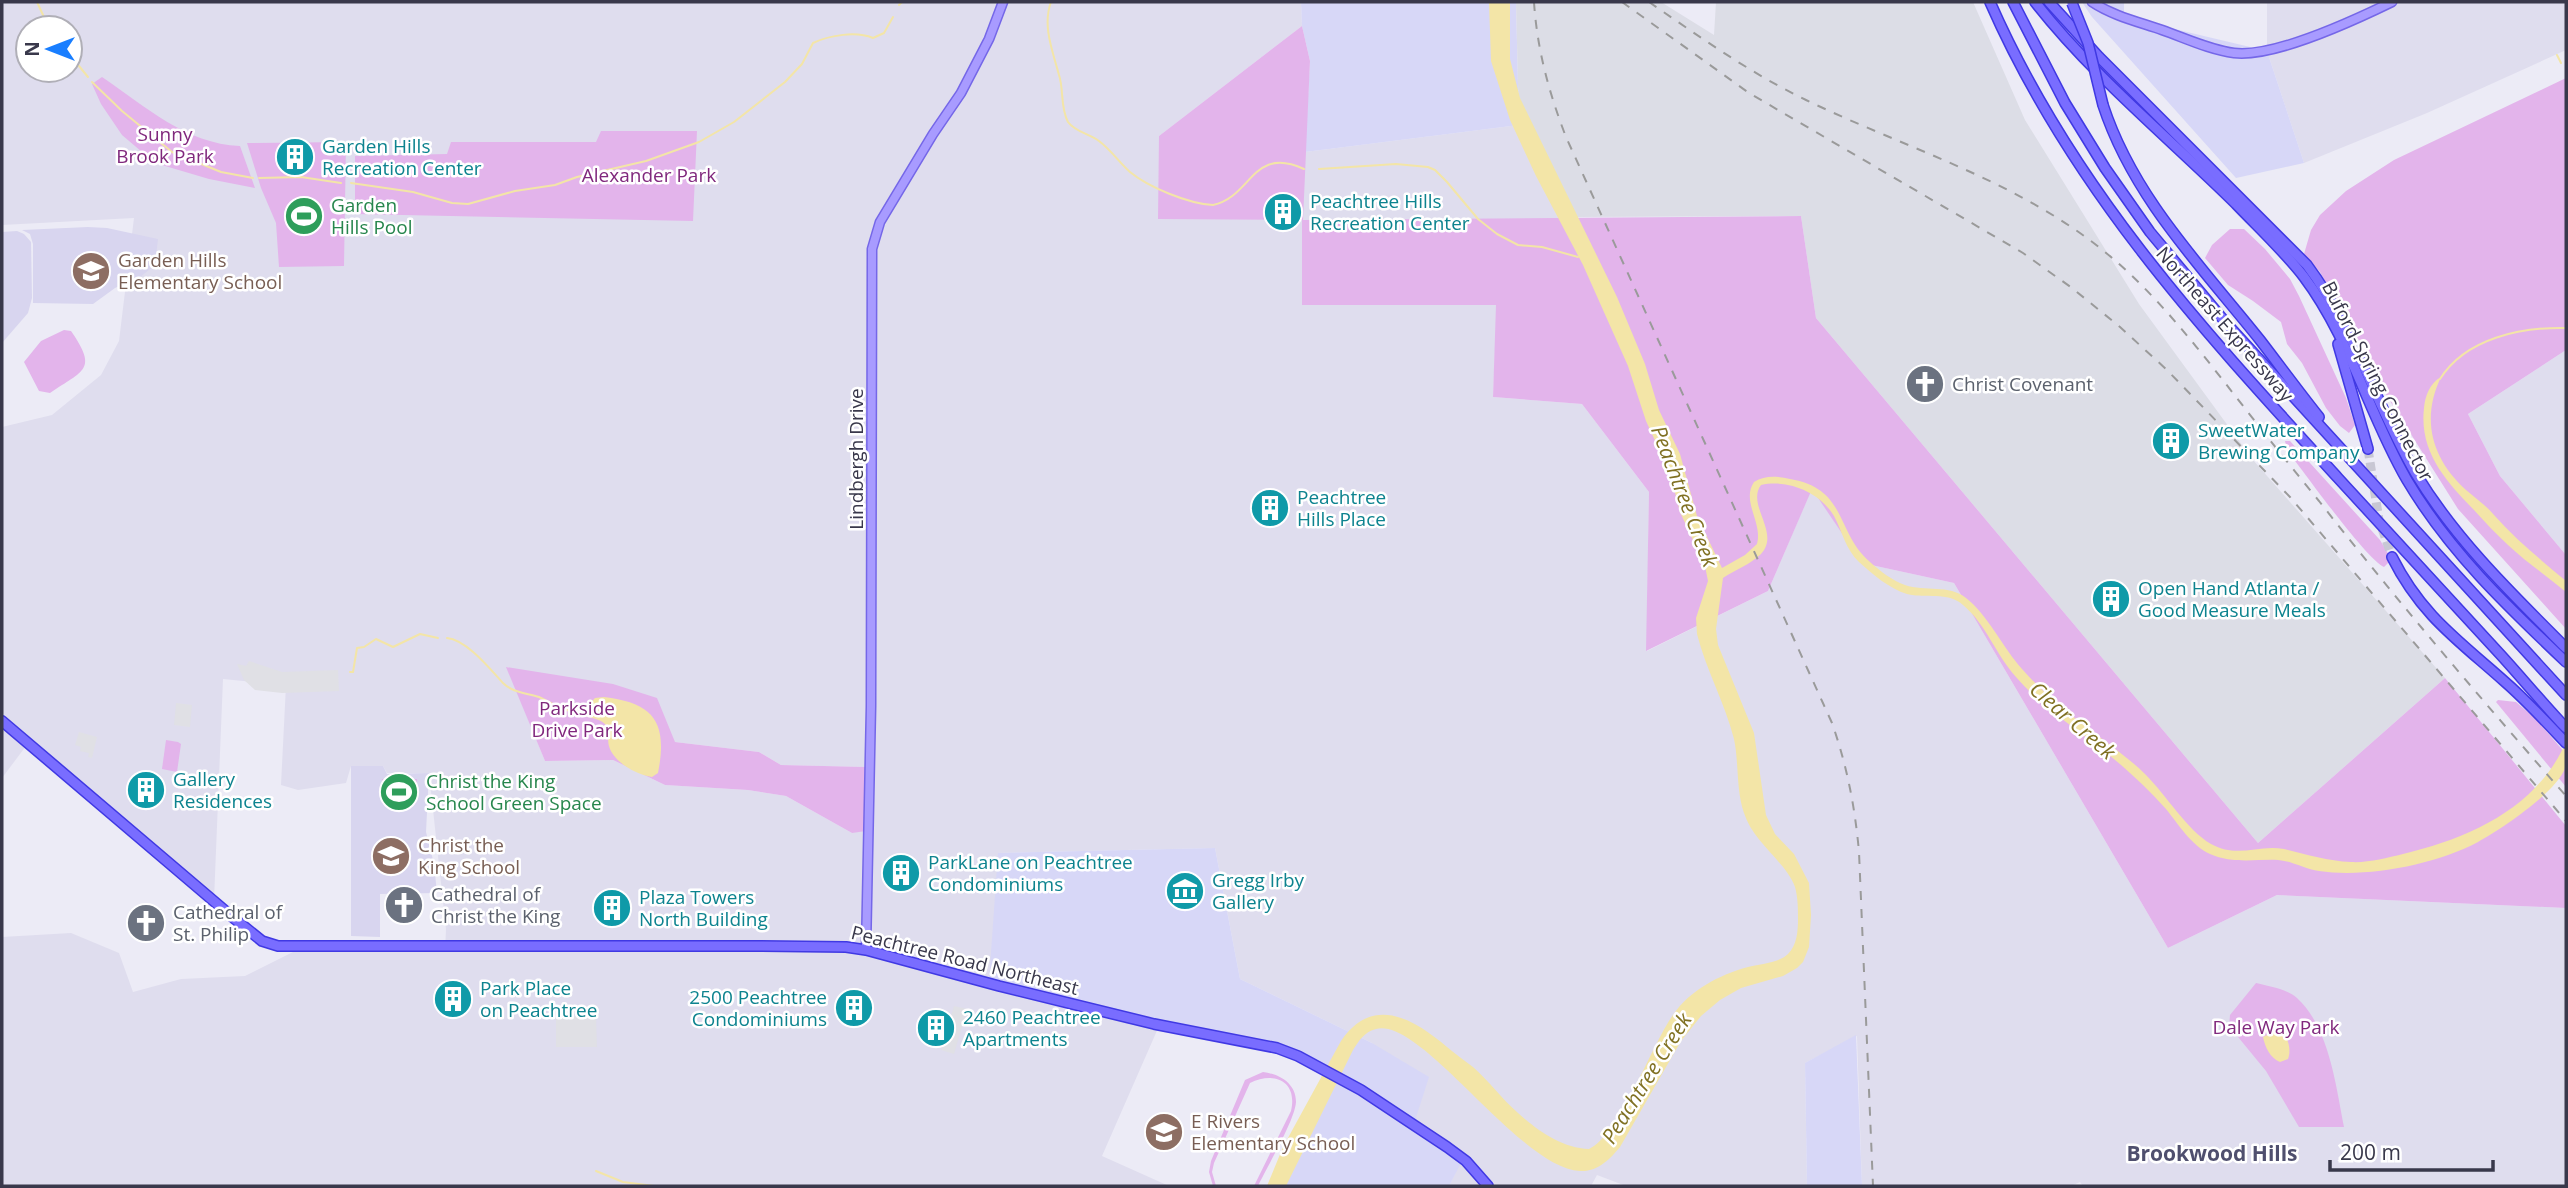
<svg xmlns="http://www.w3.org/2000/svg" width="2568" height="1188" font-family="'Open Sans',sans-serif">
  <style>
    .residential { fill: #dfddee; fill-rule: evenodd }
    .commercial { fill: #d7d7f7 }
    .industrial { fill: #dcdde6 }
    .education { fill: #d8d5ef }
    .green { fill: #e3b4eb }
    .parking { fill: #e0e0e5 }
    .water { fill: #f3e5a7 }
    .lines { fill: none; stroke-linecap: round; stroke-linejoin: round }
    .stream { stroke: #f3e5a7; stroke-width: 2 }
    .highway-tunnel { stroke: #c8c7d4; stroke-width: 9; stroke-dasharray: 9 4.5; stroke-linecap: butt }
    .major-casing { stroke: #7567e8; stroke-width: 11 }
    .highway-casing { stroke: #4039e3; stroke-width: 12 }
    .major { stroke: #a89bff; stroke-width: 8 }
    .highway { stroke: #796dff; stroke-width: 9 }
    .rail { stroke: #9a9a9a; stroke-width: 2; stroke-dasharray: 9 9; stroke-linecap: butt }
    .highway-bridge-casing { stroke: #4039e3; stroke-width: 12; stroke-linecap: butt }
    .highway-bridge { stroke: #796dff; stroke-width: 9 }
    .labels { text-anchor: middle; dominant-baseline: central; stroke-width: 5; stroke-linejoin: round; paint-order: stroke }
    .park-label { font-size: 19px; fill: #80287d; stroke: #fff }
    .culture-label { font-size: 19px; fill: #0d838f; stroke: #fff; text-anchor: start }
    .leisure-label { font-size: 19px; fill: #27864d; stroke: #fff; text-anchor: start }
    .education-label { font-size: 19px; fill: #785e54; stroke: #fff; text-anchor: start }
    .street-label { font-size: 19px; fill: #39384b; stroke: #fff }
    .worship-label { font-size: 19px; fill: #5b616d; stroke: #fff; text-anchor: start }
    .water-label { font-size: 21px; font-style: italic; fill: #807123; stroke: #fff }
    .neighbourhood-label { font-size: 21px; font-weight: bold; fill: #4f4f6e; stroke: #fff }
  </style>
  <rect width="100%" height="100%" fill="#ecebf6"/>
  <g class="residential">
    <path d="M2 2H1301L1302 26 1159 136 1302 220 1305 152 1519 125 1573 217 1302 305H1497L1493 397 1582 404 1649 492 1647 651 1768 591 1812 488 1862 563 1954 583 2168 948 2277 895 2566 908V1186H2083L2080 1182 2071 1186H1862L1857 1036 1805 1063 1807 1186H1626L1597 1175 1591 1186H1449L1460 1163 1413 1127 1372 1043 1240 979 1215 848 998 853 1159 1026 1102 1156 1169 1186H2V937L71 933 119 953 133 992 181 979 245 976 299 949 445 951 446 929 429 773H387L383 766H351L346 783 298 790 281 785 286 685 223 679 214 900 26 746 2 778V427L52 415 101 375 119 341 134 218 2 225ZM28 28H70V70H28ZM507 667 675 742 759 752 781 765 865 767 852 833 786 796 748 790 665 785 613 760 545 761Z"/>
    <path d="M2267 2H2566V50L2427 113 2304 163 2267 51Z"/>
    <path d="M2566 350V555L2500 476 2468 414Z"/>
  </g>
  <g class="commercial">
    <path d="M1301 2H1516L1519 125 1305 152 1310 61 1302 26Z"/>
    <path d="M2082 2H2124V17L2267 51 2304 163 2236 178 2092 17Z"/>
    <path d="M1215 848 1240 979 1372 1043 1429 1077 1413 1127 1461 1163 1449 1186H1283L1336 1079 1312 1064 1241 1043 989 981 998 853Z"/>
    <path d="M1856 1035 1862 1186H1807L1805 1063Z"/>
  </g>
  <path class="industrial" d="M1516 2H1661L1714 35 1716 2H1973L2025 120 2139 304 2253 460 2445 678 2258 843 1816 318 1801 216 1573 217 1519 125Z"/>
  <g class="education">
    <path d="M88 227 107 228 158 239 155 265 140 277 115 288 93 304 33 303V244L30 234 22 230Z"/>
    <path d="M17 231 24 234 31 242 32 298 28 313 2 343V232Z"/>
    <path d="M351 766H383L387 774 429 773 426 832 434 864 437 893 380 894V937L351 936Z"/>
  </g>
  <g class="green">
    <path d="M1302 26 1310 61 1303 220 1801 216 1816 318 2258 843 2445 678 2566 826V908L2277 895 2168 948 1954 583 1862 563 1812 489 1768 591 1646 651 1649 492 1582 404 1493 397 1496 305H1302V220L1158 219 1159 136Z"/>
    <path d="M102 77C145 106 186 144 240 146L255 188 209 179 155 163 122 135 101 104 92 84Z"/>
    <path d="M2566 78V350L2468 414 2500 476 2566 555V629L2458 509 2380 385 2320 272 2304 254 2311 230 2320 215 2346 191 2394 160Z"/>
    <path d="M601 131H697L693 221 355 214V156L447 154 451 142H596Z"/>
    <path d="M346 142 344 266 279 267 276 223 261 188 247 143Z"/>
    <path d="M2230 229H2244L2265 249 2290 279 2299 296 2346 398 2355 425 2349 433 2340 426 2326 408 2302 363 2287 344 2281 322 2253 301 2228 285 2205 258 2212 245Z"/>
    <path d="M64 330 71 331C98 370 84 370 50 393L39 391 24 362 41 341Z"/>
    <path d="M2285 441H2290L2380 540 2389 555V562L2384 567C2367 560 2303 471 2287 450Z"/>
    <path d="M506 667 613 684 657 698 675 742 759 752 781 765 866 767V831L852 833 786 796 748 790 665 785 613 760 545 761Z"/>
    <path d="M2498 700 2516 702 2536 719 2566 754V787L2496 702Z"/>
    <path d="M166 740 178 742 181 744 177 772 162 769Z"/>
    <path d="M382 779H417L416 804H382Z"/>
    <path d="M2256 983C2268 986 2287 989 2297 998 2329 1027 2336 1086 2344 1127H2299L2266 1071 2229 1026 2230 1015Z"/>
    <path d="M1263 1072C1279 1074 1296 1083 1296 1102 1295 1120 1267 1167 1258 1186H1254L1291 1111C1298 1081 1274 1071 1250 1083L1214 1163 1212 1172 1216 1186H1213L1209 1172 1211 1161 1245 1080Z"/>
  </g>
  <g class="parking">
    <path d="M249 661 282 672 338 670 339 691 282 693 255 690 244 680 237 664 246 666Z"/>
    <path d="M176 703 192 705 190 727 174 725Z"/>
    <path d="M79 732 97 737 92 758 88 757 89 753 80 751 81 747 75 745Z"/>
    <path d="M954 1006 967 1009 954 1054 941 1050Z"/>
    <path d="M596 1016 597 1047H556V1017Z"/>
  </g>
  <g class="water">
    <path d="M1489 2H1510V59L1520 98 1617 297 1645 364 1659 410 1680 454 1697 516 1722 568 1745 555 1757 544C1763 523 1741 501 1754 482 1765 475 1777 476 1790 479 1848 489 1835 532 1870 562 1880 571 1893 581 1905 585 1925 592 1949 584 1966 598 1987 614 2004 649 2022 669 2038 687 2056 704 2076 719 2099 738 2125 754 2146 775 2166 795 2187 830 2211 844 2238 859 2258 844 2284 849 2306 854 2327 861 2351 862 2368 863 2386 858 2403 854 2470 838 2537 808 2566 742 2566 750 2568 761 2565 768 2557 792 2500 830 2478 842 2435 865 2366 878 2319 871 2305 869 2292 861 2278 860 2256 859 2232 864 2210 854 2191 845 2179 825 2166 809 2149 790 2129 771 2109 755 2078 730 2042 707 2016 677 1996 655 1986 624 1963 605 1948 591 1925 599 1907 594 1890 589 1872 574 1859 562 1846 550 1842 531 1834 516 1820 492 1788 479 1761 485 1746 505 1781 533 1761 554 1751 564 1735 570 1723 578L1716 629 1718 645 1754 733 1766 815 1775 834 1794 854 1809 883 1811 915 1809 947 1803 962 1797 968 1783 976 1741 988 1720 1000 1701 1016 1681 1041 1620 1147C1610 1159 1598 1172 1580 1171 1519 1168 1422 1017 1376 1029 1365 1031 1358 1042 1353 1050L1286 1186H1267L1283 1147 1341 1041C1373 994 1414 1019 1447 1047 1455 1054 1464 1060 1473 1067 1489 1081 1502 1099 1518 1113 1538 1131 1562 1148 1589 1149 1619 1136 1652 1044 1673 1015 1690 990 1719 975 1748 967 1759 964 1779 963 1788 954 1797 945 1798 931 1798 919 1798 909 1798 898 1795 887 1786 862 1753 842 1744 813 1736 790 1739 763 1734 739 1725 703 1706 670 1697 634L1696 618 1708 581 1705 566 1680 512 1670 473 1646 421 1628 366 1583 265 1536 176 1510 120 1491 61Z"/>
    <path d="M317 209V229H306L305 222H291V210Z"/>
    <path d="M2441 377C2421 419 2431 458 2466 490 2475 498 2486 505 2494 515 2516 540 2541 560 2566 581V592C2547 576 2526 562 2508 545 2496 534 2485 522 2474 510 2446 481 2419 452 2424 408 2425 396 2430 383 2441 377Z"/>
    <path d="M604 697C654 703 668 722 658 773L652 777C637 775 613 762 609 746 607 740 610 730 606 725 599 716 574 716 565 710L566 706 585 709 595 698Z"/>
    <path d="M2281 1028C2287 1037 2292 1048 2288 1059L2280 1062C2270 1058 2265 1047 2263 1037Z"/>
  </g>
  <g class="lines">
    <g class="stream">
      <path d="M37 2 49 28"/>
      <path d="M1051 2C1042 26 1053 52 1059 75 1064 90 1060 107 1068 122 1075 132 1090 134 1099 141 1111 150 1119 162 1130 172 1148 187 1189 204 1213 205 1252 197 1252 145 1304 169"/>
      <path d="M899 5 902 2"/>
      <path d="M70 55 88 77"/>
      <path d="M2557 55 2561 63"/>
      <path d="M92 82 122 111 172 152 221 172 253 178"/>
      <path d="M1319 169 1396 164 1428 167 1435 170 1447 182 1478 219 1497 234 1518 245 1542 247 1578 257"/>
      <path d="M259 178 301 177 341 183"/>
      <path d="M351 183 413 192 452 203 468 204 515 191 555 185 577 177 646 161 699 142 734 122 785 82 802 64 813 43C830 35 856 31 873 38L884 33 893 17"/>
      <path d="M2440 379C2466 338 2521 327 2566 328"/>
      <path d="M447 638C467 640 490 669 503 683 513 693 527 693 539 697 548 701 555 707 565 708"/>
      <path d="M350 672H353L357 648 364 647 376 639 393 647 420 634 438 638"/>
      <path d="M596 1171 623 1182 654 1186"/>
    </g>
    <path class="highway-tunnel" d="M2368 449 2379 520 2392 557"/>
    <g class="major-casing">
      <g id="major">
        <path d="M2092 2C2113 16 2139 22 2162 30 2185 38 2210 50 2234 53 2274 58 2355 20 2392 2"/>
        <path d="M866 950 871 706 872 249 880 222 933 134 961 93 989 39 1003 2"/>
      </g>
    </g>
    <g class="highway-casing">
      <g id="highway">
        <path d="M1990 2C2072 189 2203 330 2338 478 2392 537 2446 595 2499 653 2522 678 2543 704 2566 728"/>
        <path d="M2013 2 2065 103 2105 168 2150 232 2227 324 2566 695"/>
        <path d="M2035 2C2094 77 2168 137 2236 204 2259 228 2284 251 2304 277 2350 338 2369 415 2407 480 2449 551 2507 606 2566 662"/>
        <path d="M2049 2 2099 57 2307 265C2355 329 2376 406 2416 474 2456 540 2512 594 2566 648"/>
        <path d="M2103 105C2133 197 2201 266 2260 340 2280 366 2299 392 2319 417"/>
        <path d="M2338 344 2368 449"/>
        <path d="M2392 557C2421 615 2458 640 2504 681 2526 700 2546 722 2566 743"/>
        <path d="M2 721 236 920 262 941 278 946H756L846 947 866 950 999 986 1154 1024 1277 1048 1298 1056 1361 1090 1447 1147 1466 1161 1488 1186"/>
      </g>
    </g>
    <use href="#major" class="major"/>
    <use href="#highway" class="highway"/>
    <g class="rail">
      <path d="M1534 2C1537 49 1549 93 1566 137L1832 723C1847 766 1855 807 1859 852L1873 1186"/>
      <path d="M1622 2 1749 93 2023 253 2072 288 2120 327 2166 369 2290 497 2566 821"/>
      <path d="M1649 2C1700 37 1750 73 1806 100 1905 148 2013 179 2100 248 2147 285 2185 332 2222 379 2254 420 2286 461 2319 501 2398 602 2482 700 2566 796"/>
    </g>
    <g class="highway-bridge-casing">
      <path id="highway-bridge" d="M2072 3 2088 43 2103 105"/>
    </g>
    <use href="#highway-bridge" class="highway-bridge"/>
  </g>
  <defs>
    <g id="building-disc" transform="scale(2.0125)"><circle r="9.5" fill="#0f9aa8" stroke="#fff"/><path d="M-4-6H4V6H1V3H-1V6H-4ZM-2.5-4.3h1.7v1.8h-1.7ZM.8-4.3h1.7v1.8H.8ZM-2.5-1h1.7V.8h-1.7ZM.8-1h1.7V.8H.8Z" fill="#fff"/></g>
    <g id="stadium-disc" transform="scale(2.0125)"><circle r="9.5" fill="#2e9e5b" stroke="#fff"/><path d="M0-5a6.5 5 0 1 0 0 10a6.5 5 0 1 0 0-10ZM-3.5-1.8h7v3.6h-7Z" fill="#fff"/></g>
    <g id="school-disc" transform="scale(2.0125)"><circle r="9.5" fill="#8d6e63" stroke="#fff"/><path d="M0-5L7-2L0 1L-7-2ZM-4 1L0 2.5L4 1V4Q0 6-4 4Z" fill="#fff"/></g>
    <g id="church-disc" transform="scale(2.0125)"><circle r="9.5" fill="#6b7280" stroke="#fff"/><path d="M-1.2-6h2.4v3.5h3.3v2.4h-3.3V6h-2.4V-.1h-3.3v-2.4h3.3Z" fill="#fff"/></g>
    <g id="museum-disc" transform="scale(2.0125)"><circle r="9.5" fill="#0f9aa8" stroke="#fff"/><path d="M0-6L6-3V-2H-6V-3ZM-5-1h2V3h-2ZM-1-1h2V3h-2ZM3-1h2V3H3ZM-6 4H6V6H-6Z" fill="#fff"/></g>
  </defs>
  <g fill-rule="evenodd">
    <use href="#building-disc" x="295" y="157"/>
    <use href="#building-disc" x="1283" y="212"/>
    <use href="#stadium-disc" x="304" y="216"/>
    <use href="#school-disc" x="91" y="271"/>
    <use href="#church-disc" x="1925" y="384"/>
    <use href="#building-disc" x="2171" y="441"/>
    <use href="#building-disc" x="1270" y="508"/>
    <use href="#building-disc" x="2111" y="599"/>
    <use href="#building-disc" x="146" y="790"/>
    <use href="#stadium-disc" x="399" y="792"/>
    <use href="#school-disc" x="391" y="856"/>
    <use href="#building-disc" x="901" y="873"/>
    <use href="#museum-disc" x="1185" y="891"/>
    <use href="#church-disc" x="404" y="905"/>
    <use href="#building-disc" x="612" y="908"/>
    <use href="#church-disc" x="146" y="923"/>
    <use href="#building-disc" x="453" y="999"/>
    <use href="#building-disc" x="854" y="1008"/>
    <use href="#building-disc" x="936" y="1028"/>
    <use href="#school-disc" x="1164" y="1132"/>
  </g>
  <g class="labels">
    <g class="park-label">
      <text x="165" y="134">Sunny<tspan x="165" dy="22">Brook Park</tspan></text>
      <text x="649" y="175">Alexander Park</text>
      <text x="577" y="708">Parkside<tspan x="577" dy="22">Drive Park</tspan></text>
      <text x="2276" y="1027">Dale Way Park</text>
    </g>
    <g class="culture-label">
      <text x="322" y="146">Garden Hills<tspan x="322" dy="22">Recreation Center</tspan></text>
      <text x="1310" y="201">Peachtree Hills<tspan x="1310" dy="22">Recreation Center</tspan></text>
      <text x="2198" y="430">SweetWater<tspan x="2198" dy="22">Brewing Company</tspan></text>
      <text x="1297" y="497">Peachtree<tspan x="1297" dy="22">Hills Place</tspan></text>
      <text x="2138" y="588">Open Hand Atlanta /<tspan x="2138" dy="22">Good Measure Meals</tspan></text>
      <text x="173" y="779">Gallery<tspan x="173" dy="22">Residences</tspan></text>
      <text x="928" y="862">ParkLane on Peachtree<tspan x="928" dy="22">Condominiums</tspan></text>
      <text x="1212" y="880">Gregg Irby<tspan x="1212" dy="22">Gallery</tspan></text>
      <text x="639" y="897">Plaza Towers<tspan x="639" dy="22">North Building</tspan></text>
      <text x="480" y="988">Park Place<tspan x="480" dy="22">on Peachtree</tspan></text>
      <text x="827" y="997" text-anchor="end">2500 Peachtree<tspan x="827" dy="22">Condominiums</tspan></text>
      <text x="963" y="1017">2460 Peachtree<tspan x="963" dy="22">Apartments</tspan></text>
    </g>
    <g class="leisure-label">
      <text x="331" y="205">Garden<tspan x="331" dy="22">Hills Pool</tspan></text>
      <text x="426" y="781">Christ the King<tspan x="426" dy="22">School Green Space</tspan></text>
    </g>
    <g class="education-label">
      <text x="118" y="260">Garden Hills<tspan x="118" dy="22">Elementary School</tspan></text>
      <text x="418" y="845">Christ the<tspan x="418" dy="22">King School</tspan></text>
      <text x="1191" y="1121">E Rivers<tspan x="1191" dy="22">Elementary School</tspan></text>
    </g>
    <g class="street-label">
      <text transform="translate(2225 324) rotate(49)">Northeast Expressway</text>
      <text transform="translate(2378 381) rotate(63)">Buford-Spring Connector</text>
      <text transform="translate(856 459) rotate(-90)">Lindbergh Drive</text>
      <text transform="translate(965 960) rotate(14)">Peachtree Road Northeast</text>
    </g>
    <g class="worship-label">
      <text x="1952" y="384">Christ Covenant</text>
      <text x="431" y="894">Cathedral of<tspan x="431" dy="22">Christ the King</tspan></text>
      <text x="173" y="912">Cathedral of<tspan x="173" dy="22">St. Philip</tspan></text>
    </g>
    <g class="water-label">
      <text transform="translate(1685 496) rotate(69)">Peachtree Creek</text>
      <text transform="translate(2073 720) rotate(41)">Clear Creek</text>
      <text transform="translate(1646 1078) rotate(-58)">Peachtree Creek</text>
    </g>
    <g class="neighbourhood-label">
      <text x="2212" y="1153">Brookwood Hills</text>
    </g>
  </g>
  <rect width="2568" height="1188" fill="none" stroke="#39384b" stroke-width="7"/>
  <g transform="translate(49 49) rotate(270)"><circle r="33" fill="#ffffff" stroke="#b0afb7" stroke-width="2"/>
  <path d="M0-5L12 26L0 18L-12 26Z" fill="#197eff"/>
  <text y="-10" font-size="19" font-weight="bold" text-anchor="middle" fill="#39384b">N</text>
  </g>
  <path d="M2330 1160v10h163v-10" fill="none" stroke="#39384b" stroke-width="3.5"/>
  <text x="2340" y="1160" font-size="21" fill="#39384b" stroke="#ffffff" stroke-width="5" paint-order="stroke">200 m</text>
</svg>
